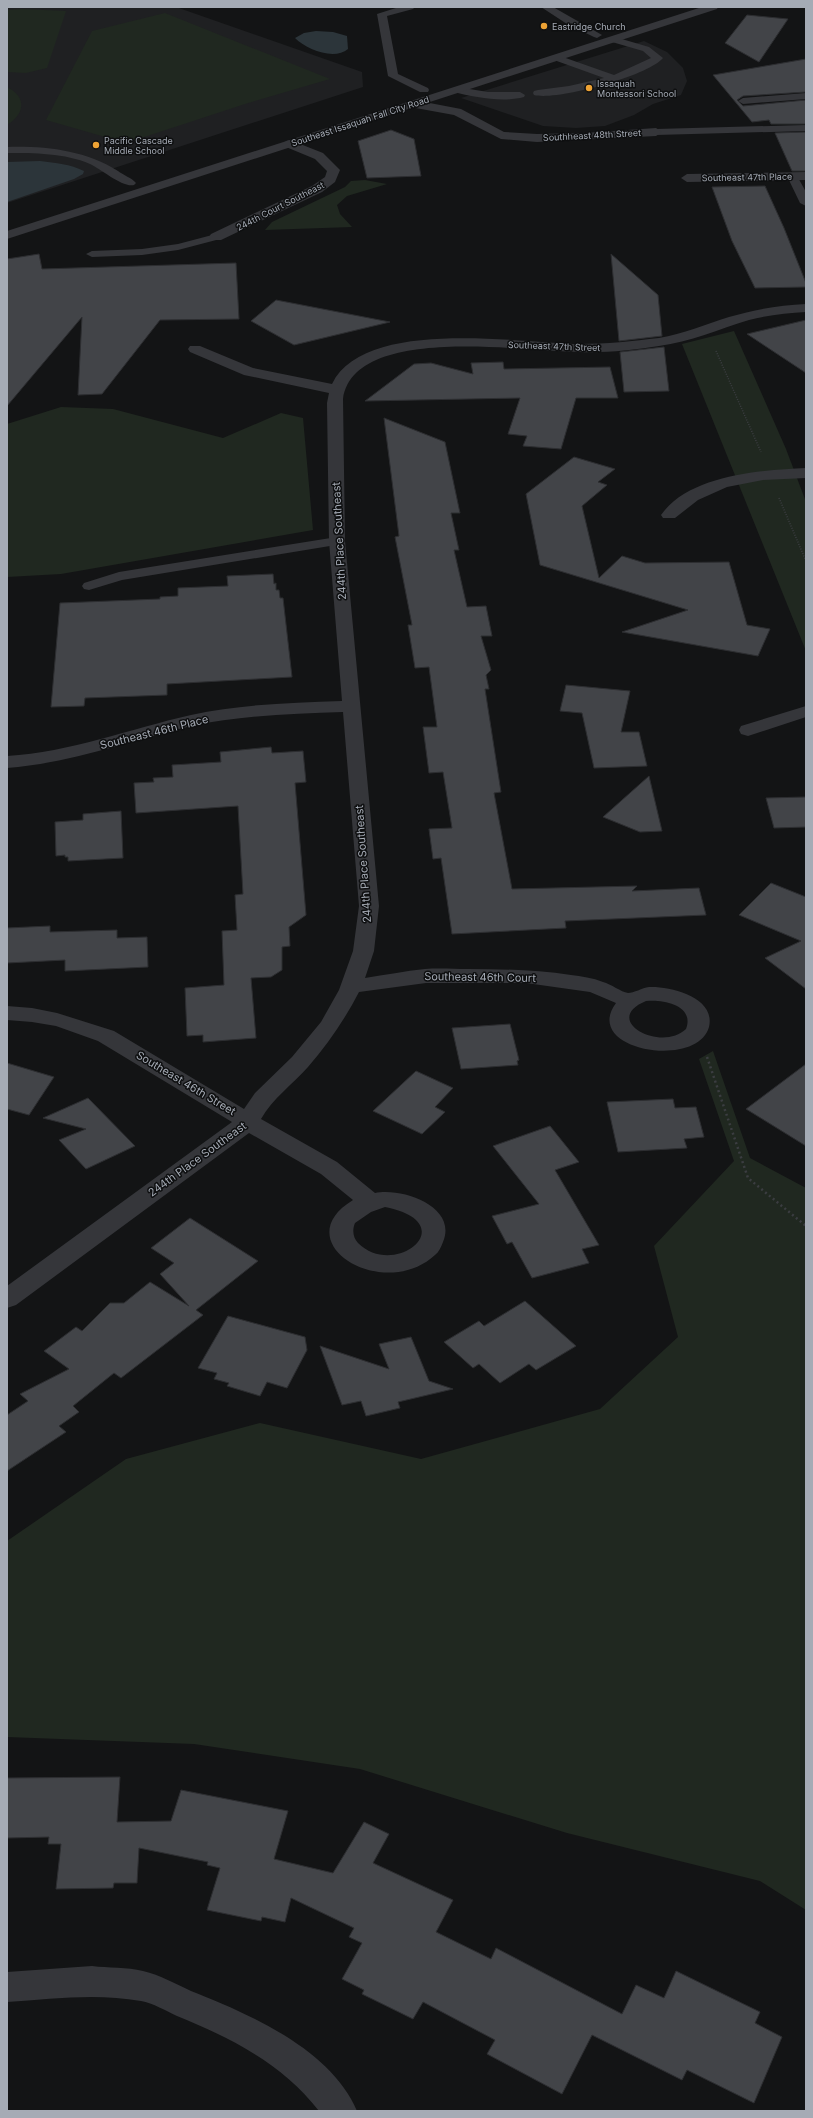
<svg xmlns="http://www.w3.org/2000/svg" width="813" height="2118" font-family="Inter,sans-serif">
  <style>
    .built { fill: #1f2022 }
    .green { fill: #202820 }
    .water { fill: #2c353a }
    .building { fill: #424448; stroke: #2d2e31 }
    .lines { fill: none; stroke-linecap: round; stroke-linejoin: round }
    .path-far1 { stroke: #3b3d41; stroke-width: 1.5; stroke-dasharray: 1 1.5; stroke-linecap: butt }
    .path { stroke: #3b3d41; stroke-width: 2.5; stroke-dasharray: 2 3; stroke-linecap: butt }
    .service { fill: #35363a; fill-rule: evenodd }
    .minor { fill: #35363a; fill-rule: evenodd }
    .tertiary { fill: #35363a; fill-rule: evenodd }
    .poi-dot { fill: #eda234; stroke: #0e0f10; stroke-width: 1.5 }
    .labels { text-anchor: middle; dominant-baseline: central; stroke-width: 3; stroke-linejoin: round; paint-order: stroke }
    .far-poi-label { font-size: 9px; fill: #a5abb5; stroke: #0e0f10; text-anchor: start }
    .far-street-label { font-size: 9px; fill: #a5abb5; stroke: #0e0f10 }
    .street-label { font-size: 11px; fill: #a5abb5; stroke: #0e0f10 }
  </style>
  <rect width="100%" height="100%" fill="#131415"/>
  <g class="built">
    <path d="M7 7H176L362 72 363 87 7 203Z"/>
    <path d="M644 41 667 52 683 68 687 81 681 95 653 104 634 115 605 126 576 128 543 126 461 98Z"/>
  </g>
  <g class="green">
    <path d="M22 9 66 11 47 68 26 73 7 72V10Z"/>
    <path d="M165 13 330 79 245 104 126 143 46 120 92 31Z"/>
    <path d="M7 87C27 97 25 114 7 125Z"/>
    <path d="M365 180 387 184 347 196 337 205 340 214 352 227 265 230 272 222 345 187 351 181Z"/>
    <path d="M734 331 786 449 806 502V651L682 344Z"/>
    <path d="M61 407 113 409 223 438 281 413 303 418 313 530 61 574 7 577V424Z"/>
    <path d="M713 1051 750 1158 806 1188V1910L760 1881 567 1833 360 1769 194 1744 7 1737V1541L126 1459 260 1423 421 1459 600 1409 678 1337 654 1246 734 1161 699 1059Z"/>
  </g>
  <g class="water">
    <path d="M316 31 333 32 347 36 348 49C334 61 306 49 295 38L304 33Z"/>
    <path d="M40 161C56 163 70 164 84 171L83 174 74 179 7 202V162Z"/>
  </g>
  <g class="building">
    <path d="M747 15 788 19 759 62 725 43Z"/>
    <path d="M806 59V92L743 96 737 100 743 106 806 100V124H771L769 120 752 122 713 75Z"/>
    <path d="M391 130 414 139 421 176 367 178 358 141Z"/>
    <path d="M806 132V171H792L775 133Z"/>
    <path d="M765 186 784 228 806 283V287L755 288 732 241 712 187Z"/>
    <path d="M39 254 42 269 236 263 239 319 160 320 102 394 78 395 82 317 7 406V259Z"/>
    <path d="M611 254 658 295 662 336 619 341Z"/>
    <path d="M276 300 390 322 294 345 251 321Z"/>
    <path d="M806 320V373L747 334Z"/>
    <path d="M664 347 669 391 624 392 620 352Z"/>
    <path d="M503 362 504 369 610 367 618 398H576L561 449 523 446 527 436 508 434 520 398 365 401 414 364 431 363 473 374 471 363Z"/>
    <path d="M384 418 445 442 460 513H451L459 550H454L467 607 486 606 492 636H481L491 670 486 675 489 689H485L501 792 494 793 512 889 637 886 632 891 699 888 706 915 565 921 566 928 452 934 441 858 433 859 429 829 452 828 443 772 429 773 423 727H437L429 667 415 668 408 625H412L395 537 399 536Z"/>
    <path d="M574 457 615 469 598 482 607 485 582 506 599 578 622 556 645 563 729 562 747 625 770 629 758 656 622 632 688 610 540 565 526 494Z"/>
    <path d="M273 574 274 584 276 583V590H279L280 598H283L292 677 167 684V695L85 698 84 706 51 707 60 603 160 599V597L178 596V588L228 586 227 576Z"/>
    <path d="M566 685 630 691 621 732H639L647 766 594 768 582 713 560 711Z"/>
    <path d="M271 747 272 753 303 751 306 782 295 783 306 915 289 927 290 946 282 947V970L271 977 251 978 256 1038 203 1042V1035L187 1036 185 988 224 985 222 931 237 930 235 895 243 894 238 806 136 813 134 783 154 782 153 778 173 777 172 765 221 762 220 752Z"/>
    <path d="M649 776 662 831 640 832 603 817Z"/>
    <path d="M806 797V827L774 828 766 798Z"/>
    <path d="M121 811 123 858 68 861V857H65V855L56 856 55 822 83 820V814Z"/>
    <path d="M771 883 806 897V989L765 958 801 941 739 915Z"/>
    <path d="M50 926V932L117 930V938L147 937 148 967 65 971V960L7 963V928Z"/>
    <path d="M510 1024 519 1060 517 1061 518 1065 461 1069 452 1028Z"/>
    <path d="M7 1063 54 1077 29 1115 7 1109Z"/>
    <path d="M806 1064V1146L746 1109Z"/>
    <path d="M416 1071 453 1088 435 1107 445 1112 422 1134 373 1111Z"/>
    <path d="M88 1098 135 1146 86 1169 59 1140 86 1129 43 1118Z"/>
    <path d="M673 1099 675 1108 696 1107 704 1137 684 1139 687 1148 618 1152 607 1102Z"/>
    <path d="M550 1126 579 1162 555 1170 599 1245 582 1249 589 1263 532 1278 512 1242 507 1244 492 1216 539 1204 493 1146Z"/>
    <path d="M190 1218 258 1261 196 1310 203 1315 121 1378 114 1373 73 1406 79 1412 59 1426 66 1432 7 1471V1415L28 1401 20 1394 69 1369 44 1351 76 1327 82 1331 110 1303H124L150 1282 189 1306 160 1274 174 1263 151 1248Z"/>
    <path d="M525 1301 576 1346 536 1370 529 1364 500 1383 479 1364 473 1368 444 1342 479 1321 484 1326Z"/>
    <path d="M228 1316 305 1337 307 1350 287 1388 267 1382 260 1396 227 1386 229 1383 214 1379 217 1373 198 1368Z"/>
    <path d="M411 1337 429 1381 453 1389 398 1402 400 1408 366 1416 361 1401 342 1405 320 1346 389 1369 379 1344Z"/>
    <path d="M120 1777 117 1822 171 1821 181 1790 288 1811 274 1859 333 1873 364 1822 389 1834 373 1863 453 1900 436 1932 491 1959 496 1948 622 2014 636 1985 664 1998 676 1971 760 2012 755 2023 782 2037 754 2103 687 2070 682 2080 592 2035 562 2094 487 2054 495 2040 423 2002 413 2019 362 1994 364 1990 342 1979 362 1943 349 1937 354 1928 291 1898 285 1922 262 1917 261 1921 207 1910 220 1868 207 1865 208 1862 139 1848 137 1883H114L113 1888 56 1889 61 1844H48L49 1837 7 1838V1778Z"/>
  </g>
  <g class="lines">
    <g class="path-far1">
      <path d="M716 351 761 452"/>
      <path d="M779 498 806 561"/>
    </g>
    <path class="path" d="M707 1057 748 1178 806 1226"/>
    <g class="service">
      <path d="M399 7H415L413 9 387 16 398 74 428 88 429 90 428 92H420L388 76 377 14Z"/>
      <path d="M541 7H553L602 35 597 38 594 37 567 24Z"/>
      <path d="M615 37 649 47 663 58C648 76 557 101 534 95L533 93 534 91 538 90 569 86 604 78 554 60V56H560L614 75 651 58 643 51 612 42V38Z"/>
      <path d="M457 87 488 92H520L525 95 524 97C502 103 475 97 453 92L452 90Z"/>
      <path d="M806 93V99L743 104 738 101 743 98Z"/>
      <path d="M806 125V131L656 135 651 132 656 129Z"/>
      <path d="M7 147C46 146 84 150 118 171 123 175 132 178 136 183L134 185C123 188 101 169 90 164 65 153 34 153 7 153Z"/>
      <path d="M792 173 796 174 806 192V206L800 203 787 176Z"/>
      <path d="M216 234 222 237 220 239 178 250 142 255 92 257 86 254 92 251 142 249 178 244Z"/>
      <path d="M337 537 342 538 344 541 342 544 122 580 89 590 84 589 82 586 84 583 119 572Z"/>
    </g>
    <g class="minor">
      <path d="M414 100 461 109 504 132 537 134 585 133 656 128 662 132 656 136 537 142 501 139 454 115 410 107 408 104Z"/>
      <path d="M290 140 323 153 340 170 335 182 322 192 221 240H211L209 237 211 234 312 186 325 177 327 171 315 159 286 147 284 144 286 141Z"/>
      <path d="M806 172V180L687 182 681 178 687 174Z"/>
      <path d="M806 304V312C787 313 768 315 749 320 719 329 690 342 659 346 633 350 606 353 580 352 527 352 354 323 343 399L345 541 379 906 374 951 365 978C385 975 405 971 425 969 439 968 454 969 468 969 503 969 536 970 571 975 581 976 593 978 603 982 611 984 621 992 628 993 634 993 642 988 649 987 670 986 716 997 709 1027 697 1070 581 1050 616 1003L590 992 526 983H426L359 992C345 1019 328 1044 308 1067 292 1085 273 1098 261 1119L337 1162 375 1193C401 1187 458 1206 443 1242 441 1247 439 1252 435 1255 383 1303 284 1242 353 1200L321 1174 249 1133 16 1305 7 1308V1286L232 1122 98 1041 56 1026 32 1022 7 1020V1006L32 1008 57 1013 114 1031 244 1109 255 1093 292 1057 321 1022 339 990 353 951 359 906 343 712C292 714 241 715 191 726 129 741 71 763 7 768V756C71 752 129 729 191 715 240 704 291 703 342 701L329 541 327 403 329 393 244 375 190 352 188 349 190 346H200L253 368 332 384C364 317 520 343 580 344 606 344 633 341 659 338 683 334 706 324 729 317 754 310 779 305 806 304ZM646 1001C663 999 695 1005 686 1029 661 1053 600 1020 646 1001ZM385 1207C465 1223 395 1280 358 1243 353 1238 352 1230 355 1223L371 1212Z"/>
      <path d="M806 468V478L763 480 727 487 698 500 675 518H663L661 515C689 475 762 470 806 468Z"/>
      <path d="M806 706V717L748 736 741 734 739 730 741 726Z"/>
      <path d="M92 1966C108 1968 127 1967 143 1971 160 1975 176 1984 191 1991 249 2014 331 2049 357 2111H319C283 2064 231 2038 177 2016 166 2011 153 2003 141 2001 96 1993 52 1999 7 2002V1972Z"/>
    </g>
    <path class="tertiary" d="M702 7H718L717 9 7 239V231Z"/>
  </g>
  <g class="poi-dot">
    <circle cx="544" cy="26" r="4"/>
    <circle cx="589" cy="88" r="4"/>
    <circle cx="96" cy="145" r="4"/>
  </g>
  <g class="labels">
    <g class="far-poi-label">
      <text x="552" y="26">Eastridge Church</text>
      <text x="597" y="83">Issaquah<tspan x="597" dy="10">Montessori School</tspan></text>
      <text x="104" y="140">Pacific Cascade<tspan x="104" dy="10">Middle School</tspan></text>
    </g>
    <g class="far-street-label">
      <text transform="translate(360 121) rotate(-18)">Southeast Issaquah Fall City Road</text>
      <text transform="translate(592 135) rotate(-3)">Southheast 48th Street</text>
      <text transform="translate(747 177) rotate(-1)">Southeast 47th Place</text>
      <text transform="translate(280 206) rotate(-27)">244th Court Southeast</text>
      <text transform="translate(554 346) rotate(2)">Southeast 47th Street</text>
    </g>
    <g class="street-label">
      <text transform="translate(339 541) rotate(-93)">244th Place Southeast</text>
      <text transform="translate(154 732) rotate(-14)">Southeast 46th Place</text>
      <text transform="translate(363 864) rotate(-94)">244th Place Southeast</text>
      <text transform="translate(480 977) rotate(1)">Southeast 46th Court</text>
      <text transform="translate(186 1083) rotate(31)">Southeast 46th Street</text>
      <text transform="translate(197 1159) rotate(-36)">244th Place Southeast</text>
    </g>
  </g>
  <rect width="813" height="2118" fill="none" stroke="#a5abb5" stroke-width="16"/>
</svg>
